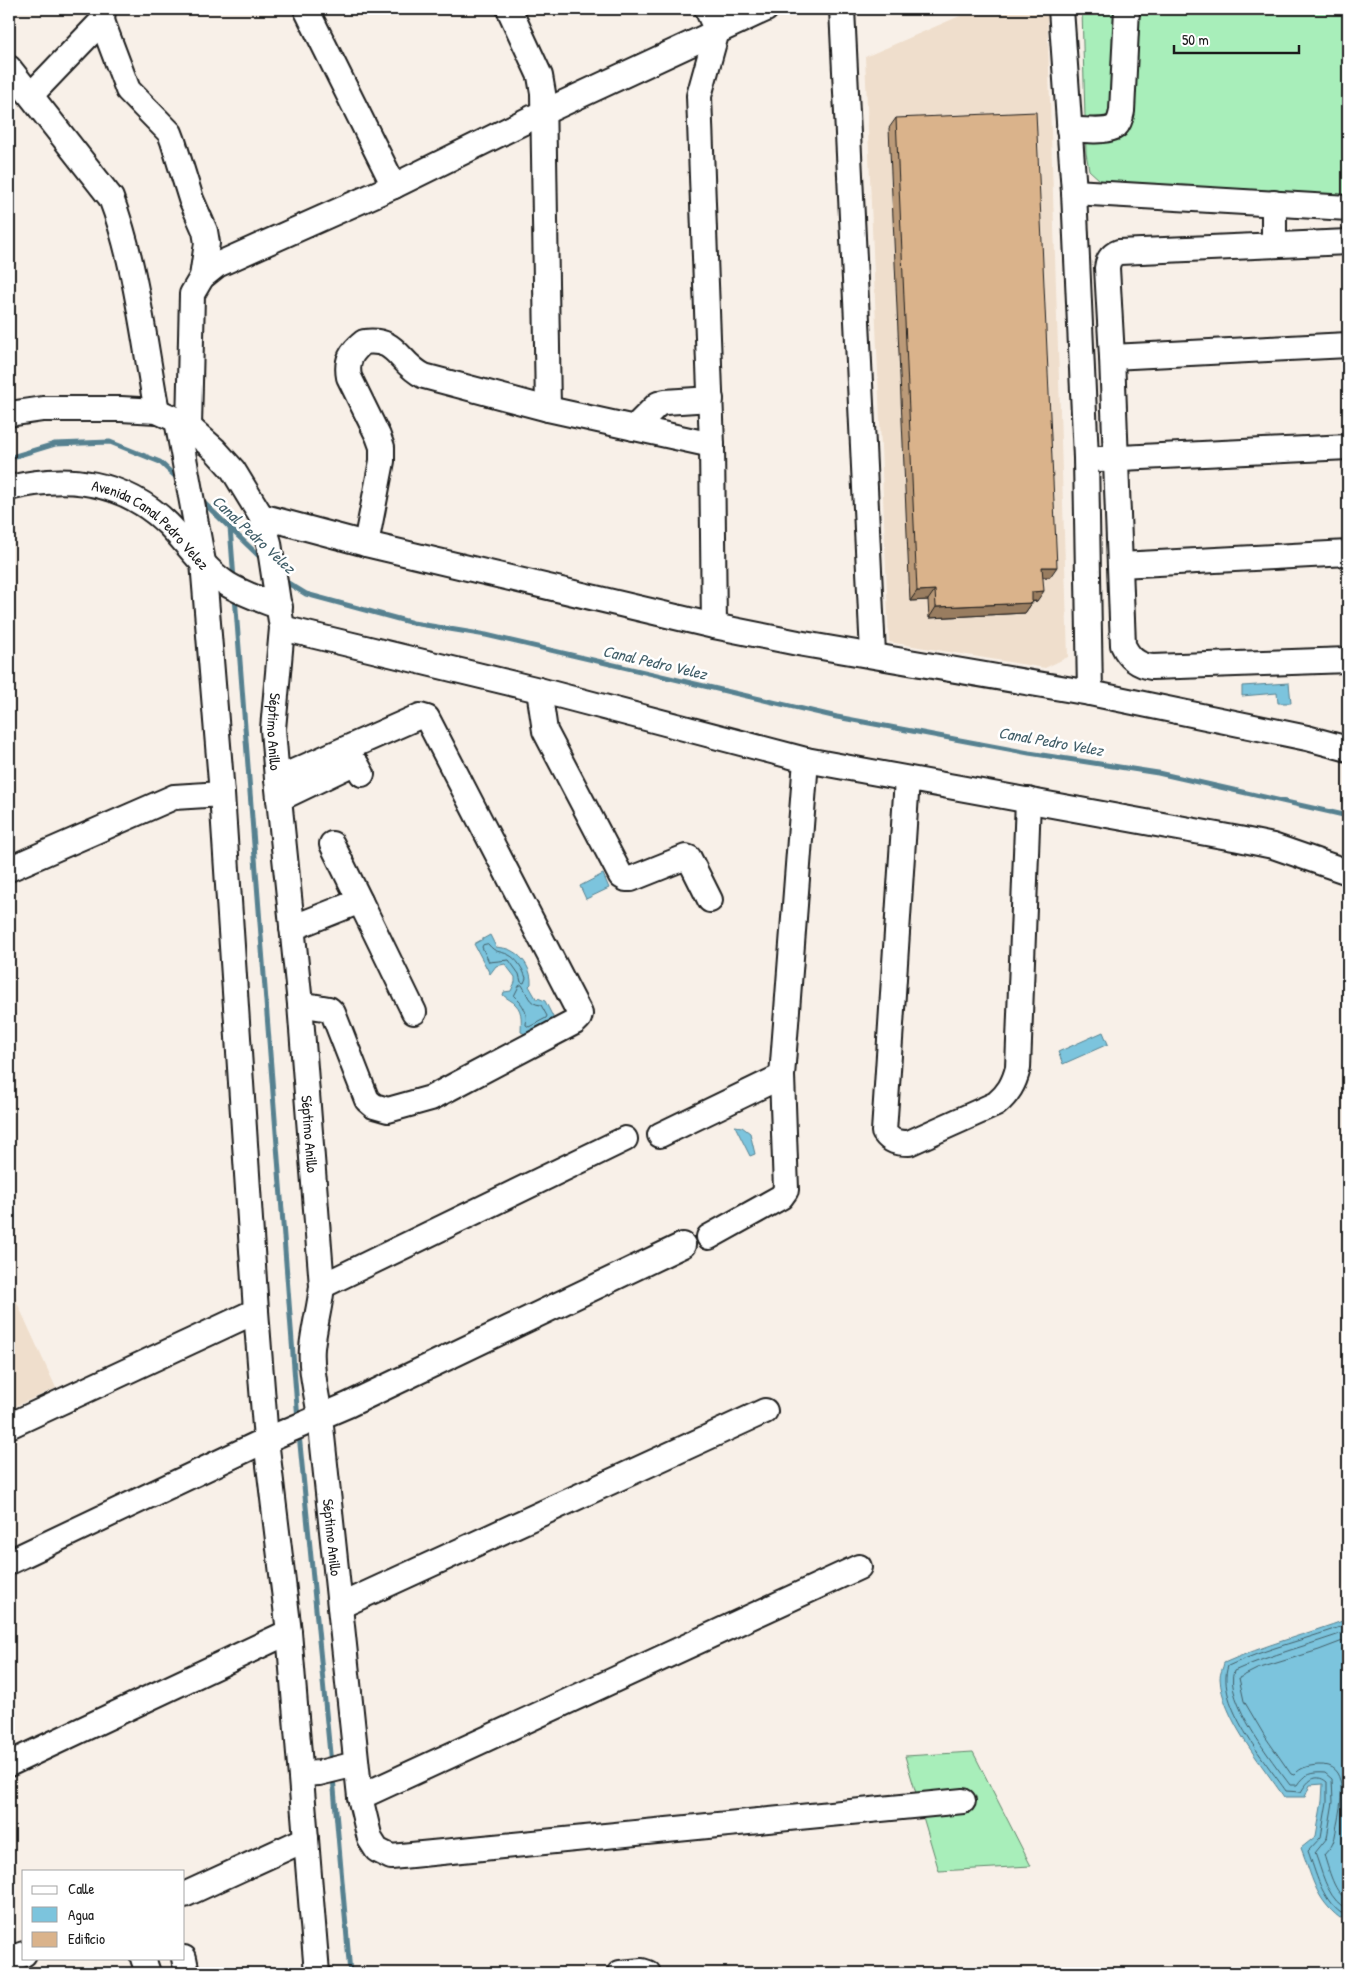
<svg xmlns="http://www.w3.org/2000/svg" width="1357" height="1982" font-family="'Patrick Hand',sans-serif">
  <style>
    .built { fill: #efdecc }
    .grass { fill: #a8eeba; stroke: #62856b }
    .water { fill: #7cc4dd; stroke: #568190 }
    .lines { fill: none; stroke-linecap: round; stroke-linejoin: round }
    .shore { stroke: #425f69; stroke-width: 1 }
    .stream { stroke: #568190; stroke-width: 5 }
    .minor-casing { stroke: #1c1c1c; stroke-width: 28 }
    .minor { stroke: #fff; stroke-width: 24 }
    .wall { fill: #bb9a78; stroke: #1c1c1c }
    .shaded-wall { fill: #997d61; stroke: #1c1c1c }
    .building { fill: #dab38b; stroke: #1c1c1c }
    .labels { text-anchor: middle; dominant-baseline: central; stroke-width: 5; stroke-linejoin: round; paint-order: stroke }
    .street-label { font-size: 15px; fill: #1c1c1c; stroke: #fff }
    .water-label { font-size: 16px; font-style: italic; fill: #425f69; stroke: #fff }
  </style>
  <rect width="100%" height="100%" fill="#f8f0e8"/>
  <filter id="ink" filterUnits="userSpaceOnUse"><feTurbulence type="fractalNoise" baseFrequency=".02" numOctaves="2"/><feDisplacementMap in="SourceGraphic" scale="10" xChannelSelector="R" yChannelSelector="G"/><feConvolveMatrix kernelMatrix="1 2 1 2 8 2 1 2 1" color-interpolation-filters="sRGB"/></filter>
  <g filter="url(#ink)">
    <g class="built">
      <path d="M976 9H1047L1068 657 1045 668 889 642 865 57Z"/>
      <path d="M9 1285 56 1388 9 1409Z"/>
    </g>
    <g class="grass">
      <path d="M1082 9H1348V195L1101 181 1089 170 1086 153Z"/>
      <path d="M973 1752 1031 1866 939 1871 905 1756Z"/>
    </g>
    <g class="water">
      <path d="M1289 683 1291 703H1278L1277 693 1242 696V686Z"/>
      <path d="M603 874 609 888 586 899 580 886Z"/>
      <path d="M490 935 496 947C501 948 508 948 512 951 524 957 532 971 531 984L529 986 537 1000 538 998 545 1001 553 1017V1021L525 1034 521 1032C521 1023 523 1012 516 1005 513 1001 507 999 503 995L504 992 511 991 515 982V977L505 964 496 966 490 974 474 944Z"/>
      <path d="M1103 1032 1108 1044 1063 1064 1058 1052Z"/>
      <path d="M735 1126 742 1127 750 1133 755 1154 750 1156Z"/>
      <path d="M1348 1619V1916L1340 1918C1315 1899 1312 1876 1301 1848L1316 1836 1322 1801 1323 1784 1310 1785 1305 1797H1284C1263 1766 1221 1716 1220 1678 1220 1673 1223 1668 1224 1663 1264 1645 1307 1634 1348 1619Z"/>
    </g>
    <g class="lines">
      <g class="shore">
        <path d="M488 944C496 954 499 950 509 955 517 959 523 969 526 978L524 983 521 982 519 974 509 960 489 962 482 947 483 945Z"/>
        <path d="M522 985C528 994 528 1004 541 1005L547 1016 546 1018 529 1027 526 1025C528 1012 523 1004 514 996L519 986Z"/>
        <path d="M1348 1624C1309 1639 1266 1648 1228 1666 1215 1703 1266 1762 1286 1791L1301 1792C1307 1782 1315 1772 1327 1782V1802L1321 1837 1308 1851C1316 1873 1321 1898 1341 1913L1348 1912"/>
        <path d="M1348 1631C1311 1645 1271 1654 1234 1671 1223 1699 1273 1762 1290 1785H1297C1304 1774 1311 1772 1325 1773L1332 1779 1333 1802 1327 1838 1315 1853C1322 1871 1326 1894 1342 1906H1348"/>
        <path d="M1348 1639 1319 1650 1257 1669 1239 1678 1244 1701 1264 1735 1291 1774 1294 1775C1301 1767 1308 1766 1318 1765 1349 1763 1341 1801 1338 1820 1336 1827 1336 1836 1333 1843 1331 1848 1327 1851 1324 1855 1328 1866 1335 1898 1348 1898"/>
      </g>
      <g class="stream">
        <path d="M9 458 55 444 110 442 160 462 180 481"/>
        <path d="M201 500 263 560"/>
        <path d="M230 527 234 580"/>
        <path d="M283 580 306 594 413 623 486 635 837 717 1029 753 1158 773 1348 816"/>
        <path d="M235 596 298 1420"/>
        <path d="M299 1434 331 1764"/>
        <path d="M333 1777 350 1973"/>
      </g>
      <g class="minor-casing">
        <g id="minor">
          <path d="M306 9 394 186"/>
          <path d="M509 9 540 76 543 93 548 409"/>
          <path d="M707 9 717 31 699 96 712 445 714 626"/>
          <path d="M842 9 873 654"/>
          <path d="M1061 9 1074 192 1086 458 1090 693"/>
          <path d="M102 21 128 90 170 133 173 141 191 199 205 231 207 243 202 277"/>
          <path d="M9 68 111 198C136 263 144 342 157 411"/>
          <path d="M31 95 102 21 103 9"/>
          <path d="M1069 129C1080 130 1108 133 1116 126 1120 122 1121 116 1122 111L1127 9"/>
          <path d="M1074 192 1348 208"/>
          <path d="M1348 242 1119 252C1111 255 1108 259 1107 268L1112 357 1123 645C1129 658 1137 665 1152 667L1348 660"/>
          <path d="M1274 245V203"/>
          <path d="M1112 357 1348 345"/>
          <path id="s1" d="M9 414 43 409H121L157 411 177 420 189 427 215 450 233 470 261 516 269 543 282 628 273 729 277 779 300 1004 322 1286C320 1307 314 1327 312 1348 310 1370 317 1394 320 1417L360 1797 370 1839 377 1850 391 1857 963 1801"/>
          <path d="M177 420 203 562 222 794 256 1311 266 1440 289 1632 317 1973"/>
          <path d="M189 427 192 294 202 277 217 265 394 186 542 113 766 9"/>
          <path d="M634 428 658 404 665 402 711 399"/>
          <path d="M1100 459 1348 447"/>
          <path id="s2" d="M9 488C67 474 124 481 168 524 187 543 205 570 227 584 243 594 262 600 280 607"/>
          <path d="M261 516 366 544 714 626 798 643 1090 693 1307 738 1348 749"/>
          <path d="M366 544 382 461V447L378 436 349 377C346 361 351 352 364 342 397 337 398 363 424 376L548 409 712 445"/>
          <path d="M1120 565 1348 553"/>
          <path d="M282 628 539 690 806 760 1239 839 1273 846 1348 872"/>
          <path d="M539 690 545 731 621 876 626 879H631L686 857 689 858 710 900"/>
          <path d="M277 779 420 716 427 718 580 1014 579 1018 575 1022 431 1098 388 1110 374 1106 367 1100 333 1013 329 1009 300 1004"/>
          <path d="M907 779 884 1132C891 1142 897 1143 909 1143L996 1104C1008 1094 1014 1084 1018 1068L1028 800"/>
          <path d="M279 799 352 764 357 765 362 774"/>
          <path d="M332 844 360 901"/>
          <path d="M9 869 174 797 222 794"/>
          <path d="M292 928 360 901 414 1012"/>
          <path d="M660 1135 782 1076"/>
          <path d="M709 1237 781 1197 786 1190 782 1076 806 760"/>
          <path d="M322 1286 625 1139"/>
          <path d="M9 1426 256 1311"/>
          <path d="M9 1562 266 1440 348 1405 683 1245"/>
          <path d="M340 1606 765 1411"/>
          <path d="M9 1764 289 1632"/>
          <path d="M301 1774 319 1773 356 1764"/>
          <path d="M360 1797 859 1567"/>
          <path d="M184 1895 306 1839"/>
          <path d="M143 1958 148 1973"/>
          <path d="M184 1958 187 1973"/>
          <path d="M9 1959 24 1954"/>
          <path d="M620 1973 642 1971 648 1973"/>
        </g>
      </g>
      <use href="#minor" class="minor"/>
    </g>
    <path class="wall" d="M896 118 1050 577H1043L1037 601 1032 602V603L1025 613 929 618 928 600 910 601 889 128Z"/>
    <g class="shaded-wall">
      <path d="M1042 567H1057L1050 577H1035Z"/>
      <path d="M935 590 928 600 910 601 917 591Z"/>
      <path d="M1044 591 1037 601 1024 602 1032 592Z"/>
      <path d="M1032 603 1025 613 929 618 936 607Z"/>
    </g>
    <path class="building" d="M1036 112 1057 567H1042L1044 591 1032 592V603L936 607 935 590 917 591 896 118Z"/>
  </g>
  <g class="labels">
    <g class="street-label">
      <text stroke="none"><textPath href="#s2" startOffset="156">Avenida Canal Pedro Velez</textPath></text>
      <text stroke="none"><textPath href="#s1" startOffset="518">Séptimo Anillo</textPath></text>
      <text stroke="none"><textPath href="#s1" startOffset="922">Séptimo Anillo</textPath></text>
      <text stroke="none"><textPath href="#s1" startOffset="1328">Séptimo Anillo</textPath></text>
    </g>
    <g class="water-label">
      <text transform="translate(254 534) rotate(43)">Canal Pedro Velez</text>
      <text transform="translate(655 662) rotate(13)">Canal Pedro Velez</text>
      <text transform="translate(1051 741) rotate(10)">Canal Pedro Velez</text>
    </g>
  </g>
  <rect width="1357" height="1982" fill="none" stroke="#fff" stroke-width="30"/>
  <rect x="15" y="15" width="1327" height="1952" fill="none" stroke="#1c1c1c" stroke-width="2" filter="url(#ink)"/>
  <rect x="22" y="1870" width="162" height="90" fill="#ffffff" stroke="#a4a4a4"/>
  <rect x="32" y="1886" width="25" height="8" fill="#ffffff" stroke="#a4a4a4"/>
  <text x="68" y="1894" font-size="15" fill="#1c1c1c">Calle</text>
  <rect x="32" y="1907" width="25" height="15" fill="#7cc4dd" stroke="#a4a4a4"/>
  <text x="68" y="1920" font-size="15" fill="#1c1c1c">Agua</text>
  <rect x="32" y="1932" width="25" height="15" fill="#dab38b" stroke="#a4a4a4"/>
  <text x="68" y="1944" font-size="15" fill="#1c1c1c">Edificio</text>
  <path d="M1174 45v8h125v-8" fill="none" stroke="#1c1c1c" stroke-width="2.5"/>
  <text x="1182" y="45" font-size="15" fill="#1c1c1c" stroke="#ffffff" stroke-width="4" paint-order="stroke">50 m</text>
</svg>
